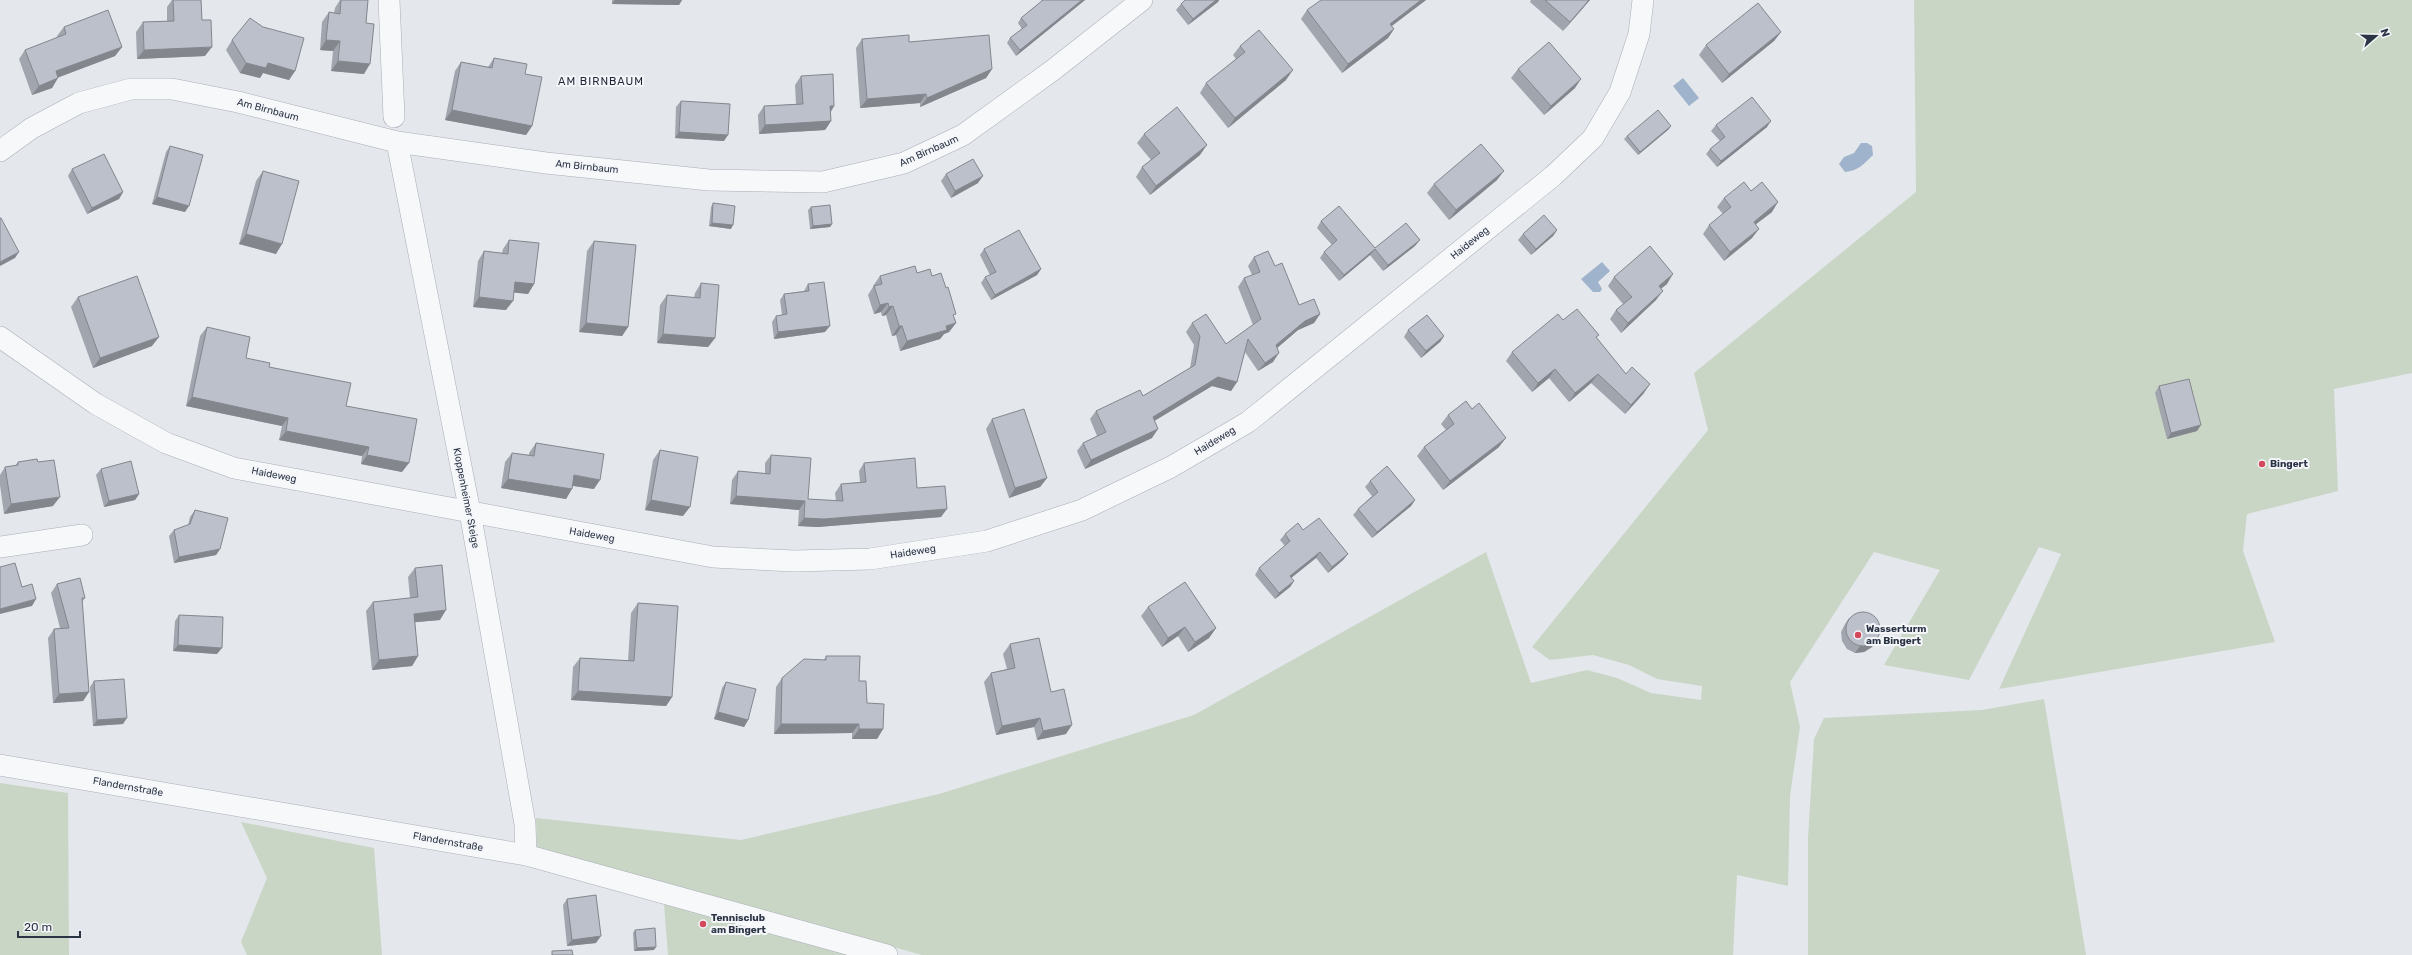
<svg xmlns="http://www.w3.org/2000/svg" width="2412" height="955" font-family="Rubik,sans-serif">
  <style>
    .green { fill: #c9d6c5 }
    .water { fill: #9fb4cc }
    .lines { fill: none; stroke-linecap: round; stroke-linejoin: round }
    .minor-casing { stroke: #a9aeb7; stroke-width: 22 }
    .minor { stroke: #f7f8fa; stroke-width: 21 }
    .wall { fill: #a1a5ae }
    .shaded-wall { fill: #83868d }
    .building { fill: #bbc0ca; stroke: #83868d }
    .poi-dot { fill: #d1495b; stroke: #f4f6f9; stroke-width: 1.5 }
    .labels { text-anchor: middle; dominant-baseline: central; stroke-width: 4; stroke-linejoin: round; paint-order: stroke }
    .street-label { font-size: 10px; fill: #2b3445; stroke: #f4f6f9 }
    .poi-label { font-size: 10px; font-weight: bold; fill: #2b3445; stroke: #f4f6f9; text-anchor: start }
    .neighbourhood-label { font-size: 11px; letter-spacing: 1px; fill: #1d2536; stroke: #f4f6f9 }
  </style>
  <rect width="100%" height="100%" fill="#e4e7ec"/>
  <g class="green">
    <path d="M1914 0H2412V373L2334 389 2338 491 2247 514 2243 551 2275 642 1999 689 2061 554 2039 547 1969 680 1884 665 1940 570 1874 552 1790 682 1800 727 1790 796 1788 886 1737 875 1733 955H922L537 848 536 818 741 840 939 794 1194 715 1486 552 1531 683 1587 670 1617 678 1651 693 1701 700 1702 686 1657 679 1629 665 1593 655 1550 660 1532 647 1708 430 1694 373 1916 192Z"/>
    <path d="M2044 699 2086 955H1808V838L1814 739 1824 718 1982 710Z"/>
    <path d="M0 783 68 793 69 955H0Z"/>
    <path d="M241 822 374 848 382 955H247L241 942 267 878Z"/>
    <path d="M664 904 848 955H668Z"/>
  </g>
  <g class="water">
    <path d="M1683 78 1699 98 1689 106 1673 86Z"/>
    <path d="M1861 143H1867L1872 146 1873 155C1864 164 1858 171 1845 172L1839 164 1844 157 1854 153Z"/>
    <path d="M1602 262 1610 271 1598 282 1602 289 1600 292H1593L1581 279Z"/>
  </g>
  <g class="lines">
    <g class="minor-casing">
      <g id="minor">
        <path d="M389 0 394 117"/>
        <path d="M397 142 470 512 525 824 526 855"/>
        <path d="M0 151 32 128 79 103 131 89H172L238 102 397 142 546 163 709 180 823 182 904 163 963 135 1053 70 1142 0"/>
        <path d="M0 337 96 404 166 443 234 468 713 557 794 561 870 559 987 541 1082 510 1171 467 1248 422 1553 176 1593 138 1620 92 1639 34 1643 0"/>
        <path d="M0 547 82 535"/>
        <path d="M0 765 526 855 887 955"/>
      </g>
    </g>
    <use href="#minor" class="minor"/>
  </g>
  <g class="wall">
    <path d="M172 0H201L202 20 205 56 137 59 136 32 143 22 167 21V7Z"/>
    <path d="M340 0H368L366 23 364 74 331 71 333 51 320 50 322 22 329 12 334 13 335 8Z"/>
    <path d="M612 0H682L679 5 612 4Z"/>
    <path d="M1041 0H1085L1016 56 1007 43 1010 38 1022 29 1018 23 1021 18 1042 1Z"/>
    <path d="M1185 0H1219L1218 2 1188 25 1176 10 1181 4Z"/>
    <path d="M1426 0 1391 26 1394 29 1388 38 1342 73 1301 19 1307 10Z"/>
    <path d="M1531 0H1590L1563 31 1530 2Z"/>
    <path d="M64 27 122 47 115 56 58 77 52 88 32 95 19 59 25 50 57 38V36Z"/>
    <path d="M1781 32 1774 41 1722 83 1699 55 1706 45Z"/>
    <path d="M862 39 909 42 992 69 986 78 920 107V103L860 108 856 48Z"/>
    <path d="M232 40 295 71 289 80 263 73 260 78 240 73 226 50Z"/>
    <path d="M1240 46 1286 80 1228 128 1200 93 1206 83 1236 59 1233 55Z"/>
    <path d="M494 58 525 74 532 126 526 135 445 120 455 71 461 62 488 67Z"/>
    <path d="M1518 69 1575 88 1544 115 1511 78Z"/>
    <path d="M801 76 834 106 831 112V121L825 130 759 134 758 115 764 106 796 104 795 85Z"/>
    <path d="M681 101 724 141 675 138 676 107Z"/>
    <path d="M1716 125 1767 127 1717 167 1706 154 1710 149 1720 141 1711 131Z"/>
    <path d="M1669 129 1638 155 1624 139 1627 136Z"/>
    <path d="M1144 134 1200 155 1150 195 1136 177 1142 167 1151 160 1137 143Z"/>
    <path d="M170 146 185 212 152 204 166 152Z"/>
    <path d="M72 169 123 192 119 199 87 214 68 176Z"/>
    <path d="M263 171 276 254 239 244 256 181Z"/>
    <path d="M946 174 978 183 951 198 941 181Z"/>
    <path d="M1497 180 1449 220 1427 193 1434 184Z"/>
    <path d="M1751 191 1772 212 1756 224 1752 238 1724 261 1703 234 1709 225 1723 214 1717 207 1724 198Z"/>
    <path d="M713 203 731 229 709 226 711 207Z"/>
    <path d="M811 207 832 224 830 227 810 229 808 210Z"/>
    <path d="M1321 221 1375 248 1415 246 1383 271 1370 255 1339 281 1320 258 1324 252 1332 245 1317 228Z"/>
    <path d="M1557 230 1553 236 1531 255 1518 240 1523 234Z"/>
    <path d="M509 240 534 284 528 294 514 292 506 310 473 307 478 261 484 251 502 253 503 249Z"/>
    <path d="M594 241 628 327 622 336 579 332 587 251Z"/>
    <path d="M984 249 1041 269 1037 275 991 300 981 283 985 277 990 275 980 255Z"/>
    <path d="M1254 257 1275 266 1299 305 1320 314 1314 323 1298 330 1277 348 1273 362 1258 371 1245 352 1237 382 1231 391 1212 386 1154 421 1152 438 1085 469 1077 451 1083 443 1097 436 1090 419 1096 411 1143 396 1190 368 1194 345 1186 332 1192 323 1226 344 1253 325 1238 287 1244 278 1252 275 1248 266Z"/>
    <path d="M917 273 932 276 954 317 956 323 949 332 944 334 940 339 900 351 896 335 892 336 886 315 882 316 881 312 874 314 868 295 873 287V286L880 276Z"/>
    <path d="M1614 277 1667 284 1661 288 1656 300 1621 333 1610 319 1616 310 1623 304 1608 286Z"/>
    <path d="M701 283 715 338 708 347 657 343 660 305 667 295 694 298 695 293Z"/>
    <path d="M808 284 825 332 774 339 772 322 776 316 782 315 780 300 784 294 804 291Z"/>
    <path d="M78 297 152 346 93 368 71 307Z"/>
    <path d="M1563 320 1596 338 1626 374 1644 393 1625 414 1591 383 1569 402 1549 378 1532 392 1506 361 1512 352Z"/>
    <path d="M207 327 246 358 269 367 346 406 402 472 361 464 362 456 279 440 282 426 186 406 200 336Z"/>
    <path d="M1408 330 1444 336 1440 342 1421 358 1404 337Z"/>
    <path d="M2159 386 2197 431 2167 439 2155 393Z"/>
    <path d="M1448 415 1499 447 1443 490 1417 456 1424 447 1446 430 1441 424Z"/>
    <path d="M992 419 1047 478 1040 487 1009 498 986 429Z"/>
    <path d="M536 443 594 489 573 486 566 499 501 488 505 462 512 453 529 455V453Z"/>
    <path d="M660 450 683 516 645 510 653 460Z"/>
    <path d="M771 455 808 499 836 501 835 493 841 484 860 482 859 471 864 463 917 488 941 517 818 527 798 526 799 510 730 504 732 480 738 471 765 473V463Z"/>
    <path d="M18 462 53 506 4 514 0 485V475L5 467 15 466Z"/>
    <path d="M101 469 139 494 135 500 104 507 96 475Z"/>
    <path d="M1370 481 1415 500 1411 506 1372 538 1353 515 1358 509 1372 496 1365 487Z"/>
    <path d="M195 510 220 549 216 555 174 563 169 536 174 530 188 525 190 517Z"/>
    <path d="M1303 530 1348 554 1343 560 1328 573 1316 558 1291 578 1294 581 1290 587 1275 599 1255 575 1259 568 1285 546 1280 540 1285 534Z"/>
    <path d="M415 568 440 620 415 622 418 656 412 666 372 670 366 611 373 602 410 598 408 577Z"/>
    <path d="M57 584 85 598 82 602 89 692 83 701 53 703 48 638 54 629 60 628 51 593Z"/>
    <path d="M638 603 672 697 666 706 571 700 573 667 580 658 628 661 631 613Z"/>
    <path d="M1148 607 1216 628 1209 638 1188 652 1178 636 1162 647 1141 616Z"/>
    <path d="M179 615 217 654 173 651 175 621Z"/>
    <path d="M1849 618 1876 640 1872 647 1864 652 1855 653 1847 649 1842 641 1841 632 1845 624Z"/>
    <path d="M1010 644 1051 692 1066 734 1037 740 1034 727 996 735 984 682 991 673 1007 669 1003 654Z"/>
    <path d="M826 656 867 703 883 729 877 739H852V733L774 734 776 687 782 678 824 660Z"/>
    <path d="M94 681 123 724 93 726 90 687Z"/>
    <path d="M726 682 748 720 744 727 714 719 722 688Z"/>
    <path d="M567 899 596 943 567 946 563 905Z"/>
    <path d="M635 930 654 950 634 951 633 933Z"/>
  </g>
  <g class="shaded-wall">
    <path d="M615 0H682L679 5 612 4Z"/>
    <path d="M1082 0H1085L1016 56 1020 50Z"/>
    <path d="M1216 0H1219L1218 2 1188 25 1193 19Z"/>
    <path d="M1421 0H1426L1384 32 1390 24Z"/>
    <path d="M1589 0H1590L1563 31 1570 22Z"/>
    <path d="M1394 29 1388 38 1342 73 1348 64Z"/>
    <path d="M1781 32 1774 41 1722 83 1729 74Z"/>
    <path d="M326 40 340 41 333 51 320 50Z"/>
    <path d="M122 47 115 56 49 81 56 71Z"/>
    <path d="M212 47 205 56 137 59 144 50Z"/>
    <path d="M338 61 370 64 364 74 331 71Z"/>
    <path d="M246 63H268L295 71 289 80 263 73 260 78 240 73Z"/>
    <path d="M992 69 986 78 920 107 927 98Z"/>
    <path d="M1293 70 1286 80 1228 128 1235 118Z"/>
    <path d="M58 78 52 88 32 95 39 86Z"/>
    <path d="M1581 79 1575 88 1544 115 1551 106Z"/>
    <path d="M926 94 920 103 860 108 867 99Z"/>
    <path d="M830 106H834L828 115Z"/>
    <path d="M452 110 532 126 526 135 445 120Z"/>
    <path d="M831 121 825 130 759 134 765 125Z"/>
    <path d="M1771 121 1767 127 1717 167 1721 161Z"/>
    <path d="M1671 126 1669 129 1638 155 1640 152Z"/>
    <path d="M679 132 728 135 724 141 675 138Z"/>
    <path d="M1207 145 1200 155 1150 195 1156 186Z"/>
    <path d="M1504 171 1497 180 1449 220 1456 210Z"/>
    <path d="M983 176 978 183 951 198 955 191Z"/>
    <path d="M123 192 119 199 87 214 92 208Z"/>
    <path d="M157 197 189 206 185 212 152 204Z"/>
    <path d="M1778 202 1772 212 1747 231 1754 222Z"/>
    <path d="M712 223 733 225 731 229 709 226Z"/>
    <path d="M832 224 830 227 810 229 813 226Z"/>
    <path d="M1759 229 1752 238 1724 261 1730 252Z"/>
    <path d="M1557 230 1553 236 1531 255 1536 249Z"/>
    <path d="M246 234 282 244 276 254 239 244Z"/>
    <path d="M1420 240 1415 246 1383 271 1388 265Z"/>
    <path d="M1375 249 1370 255 1339 281 1344 275Z"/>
    <path d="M19 252 15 258 0 266V262Z"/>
    <path d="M1041 269 1037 275 991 300 995 295Z"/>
    <path d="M1673 274 1667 284 1652 296 1659 286Z"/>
    <path d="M515 282 534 284 528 294 508 292Z"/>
    <path d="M1663 291 1656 300 1621 333 1628 323Z"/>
    <path d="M479 297 513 301 506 310 473 307Z"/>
    <path d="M888 303 881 312 874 314 880 305Z"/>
    <path d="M893 306 886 315 882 316 889 307Z"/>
    <path d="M1320 314 1314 323 1298 330 1270 354 1276 345 1305 321Z"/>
    <path d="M586 323 628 327 622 336 579 332Z"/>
    <path d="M956 323 949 332 944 334 940 339 900 351 907 341 946 326Z"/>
    <path d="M830 326 825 332 774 339 778 332Z"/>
    <path d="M899 326H902L896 335 892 336Z"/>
    <path d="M663 334 715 338 708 347 657 343Z"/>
    <path d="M1444 336 1440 342 1421 358 1426 351Z"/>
    <path d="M159 337 152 346 93 368 100 358Z"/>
    <path d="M1279 353 1273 362 1258 371 1265 363Z"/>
    <path d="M1555 369 1549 378 1532 392 1538 383Z"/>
    <path d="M1598 374 1591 383 1569 402 1575 393Z"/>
    <path d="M1218 377 1237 382 1231 391 1212 386 1146 426 1153 417Z"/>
    <path d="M1650 384 1644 393 1625 414 1631 405Z"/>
    <path d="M192 397 288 418 282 426 186 406Z"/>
    <path d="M2201 425 2197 431 2167 439 2171 433Z"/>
    <path d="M1158 429 1152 438 1085 469 1091 460Z"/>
    <path d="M286 431 369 447 362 456 279 440Z"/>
    <path d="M1506 438 1499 447 1443 490 1450 481Z"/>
    <path d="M367 455 409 463 402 472 361 464Z"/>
    <path d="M574 475 600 480 594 489 568 485Z"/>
    <path d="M1047 478 1040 487 1009 498 1015 488Z"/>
    <path d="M508 479 572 489 566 499 501 488Z"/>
    <path d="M139 494 135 500 104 507 109 501Z"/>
    <path d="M736 496 805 501 799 510 730 504Z"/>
    <path d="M60 497 53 506 4 514 11 504Z"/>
    <path d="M651 500 690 507 683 516 645 510Z"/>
    <path d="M1415 500 1411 506 1372 538 1377 532Z"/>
    <path d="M947 509 941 517 818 527 798 526 804 518Z"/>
    <path d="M220 549 216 555 174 563 179 557Z"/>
    <path d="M1320 552 1316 558 1286 582 1290 576Z"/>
    <path d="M1348 554 1343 560 1328 573 1332 567Z"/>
    <path d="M1294 581 1290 587 1275 599 1279 593Z"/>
    <path d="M36 599 32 606 0 614V609Z"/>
    <path d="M446 610 440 620 407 623 414 614Z"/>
    <path d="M1185 627 1178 636 1162 647 1168 638Z"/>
    <path d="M1216 628 1209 638 1188 652 1195 642Z"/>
    <path d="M1876 640 1872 647 1864 652 1855 653 1860 646Z"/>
    <path d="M178 645 222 648 217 654 173 651Z"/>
    <path d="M418 656 412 666 372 670 379 660Z"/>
    <path d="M578 691 672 697 666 706 571 700Z"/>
    <path d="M89 692 83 701 53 703 59 694Z"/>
    <path d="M718 712 748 720 744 727 714 719Z"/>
    <path d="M127 718 123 724 93 726 97 720Z"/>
    <path d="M1040 718 1034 727 996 735 1002 726Z"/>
    <path d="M781 724H859L852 733 774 734Z"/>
    <path d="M1072 725 1066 734 1037 740 1043 731Z"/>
    <path d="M859 729H883L877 739H852Z"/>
    <path d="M601 936 596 943 567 946 572 940Z"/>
    <path d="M656 947 654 950 634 951 637 948Z"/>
  </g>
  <g class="building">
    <path d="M173 0H201L202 20H211L212 47 144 50 143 22 174 21Z"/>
    <path d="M341 0H368L366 23 374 24 370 64 338 61 340 41 326 40 329 12 340 14Z"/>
    <path d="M1043 0H1082L1020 50 1010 38 1027 25 1021 18Z"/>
    <path d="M1185 0H1216L1193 19 1181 4Z"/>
    <path d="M1321 0H1421L1390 24 1394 29 1348 64 1307 10Z"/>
    <path d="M1545 0H1589L1570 22Z"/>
    <path d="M1758 3 1781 32 1729 74 1706 45Z"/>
    <path d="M108 10 122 47 56 71 58 78 39 86 25 50 66 34 64 27Z"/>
    <path d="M250 18 263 27 304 38 295 71 268 63 266 68 246 63 232 40Z"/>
    <path d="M1259 30 1293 70 1235 118 1206 83 1245 52 1240 46Z"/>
    <path d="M909 35V42L989 35 992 69 927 98 926 94 867 99 862 39Z"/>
    <path d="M1549 42 1581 79 1551 106 1518 69Z"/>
    <path d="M494 58 527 64 525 74 542 77 532 126 452 110 461 62 492 68Z"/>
    <path d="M833 74 834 106H830L831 121 765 125 764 106 803 104 801 76Z"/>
    <path d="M1752 97 1771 121 1721 161 1710 149 1725 137 1716 125Z"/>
    <path d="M681 101 730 104 728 135 679 132Z"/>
    <path d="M1177 107 1207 145 1156 186 1142 167 1160 153 1144 134Z"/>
    <path d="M1658 110 1671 126 1640 152 1627 136Z"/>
    <path d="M1481 144 1504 171 1456 210 1434 184Z"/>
    <path d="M170 146 203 155 189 206 157 197Z"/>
    <path d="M104 154 123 192 92 208 72 169Z"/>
    <path d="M973 159 983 176 955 191 946 174Z"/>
    <path d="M263 171 299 181 282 244 246 234Z"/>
    <path d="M1744 182 1751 191 1762 182 1778 202 1754 222 1759 229 1730 252 1709 225 1731 207 1724 198Z"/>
    <path d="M713 203 735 206 733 225 712 223Z"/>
    <path d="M830 205 832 224 813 226 811 207Z"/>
    <path d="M1339 206 1375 248 1406 223 1420 240 1388 265 1375 249 1344 275 1324 252 1337 240 1321 221Z"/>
    <path d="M1544 215 1557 230 1536 249 1523 234Z"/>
    <path d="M0 218H1L19 252 0 262Z"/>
    <path d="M1019 230 1041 269 995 295 985 277 996 272 984 249Z"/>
    <path d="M509 240 539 243 534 284 515 282 513 301 479 297 484 251 508 254Z"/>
    <path d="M594 241 636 245 628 327 586 323Z"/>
    <path d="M1650 246 1673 274 1659 286 1663 291 1628 323 1616 310 1632 297 1614 277Z"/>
    <path d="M1268 251 1275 266 1282 263 1299 305 1314 299 1320 314 1305 321 1276 345 1279 353 1265 363 1248 339 1237 382 1218 377 1153 417 1158 429 1091 460 1083 443 1106 432 1096 411 1140 390 1143 396 1195 365 1200 336 1192 323 1206 314 1226 344 1261 319 1244 278 1260 272 1254 257Z"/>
    <path d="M915 266 917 273 930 269 932 276 941 273 946 288 948 287 956 314 953 315 956 323 946 326 947 330 907 341 902 326H899L893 306 889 307 888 303 880 305 874 286 882 284 880 276Z"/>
    <path d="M137 276 159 337 100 358 78 297Z"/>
    <path d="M824 282 830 326 778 332 776 316 787 314 784 294 809 291 808 284Z"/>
    <path d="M701 283 719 285 715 338 663 334 667 295 700 298Z"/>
    <path d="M1577 309 1599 335 1596 337 1626 374 1632 367 1650 384 1631 405 1598 374 1575 393 1555 369 1538 383 1512 352 1558 314 1563 320Z"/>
    <path d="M1427 315 1444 336 1426 351 1408 330Z"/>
    <path d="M207 327 250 337 246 358 270 363 269 367 351 383 346 406 417 419 409 463 367 455 369 447 286 431 288 418 192 397Z"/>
    <path d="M2189 379 2201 425 2171 433 2159 386Z"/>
    <path d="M1466 401 1472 409 1479 403 1506 438 1450 481 1424 447 1454 424 1448 415Z"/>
    <path d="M1024 409 1047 478 1015 488 992 419Z"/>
    <path d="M536 443 604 454 600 480 574 475 572 489 508 479 512 453 534 456Z"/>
    <path d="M660 450 698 457 690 507 651 500Z"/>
    <path d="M771 455 811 458 808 499 843 501 841 484 866 482 864 463 915 458 917 488 945 486 947 509 824 519 804 518 805 501 736 496 738 471 770 474Z"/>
    <path d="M37 459 38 462 54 460 60 497 11 504 5 467 18 465V462Z"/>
    <path d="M131 461 139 494 109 501 101 469Z"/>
    <path d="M1387 466 1415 500 1377 532 1358 509 1378 492 1370 481Z"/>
    <path d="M195 510 228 518 220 549 179 557 174 530 190 524Z"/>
    <path d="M1319 518 1348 554 1332 567 1320 552 1290 576 1294 581 1279 593 1259 568 1290 541 1285 534 1298 523 1303 530Z"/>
    <path d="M15 563 22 587 32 584 36 599 0 609V567Z"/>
    <path d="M442 565 446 610 414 614 418 656 379 660 373 602 418 597 415 568Z"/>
    <path d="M80 578 85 598H82L89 692 59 694 54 629 69 628 57 584Z"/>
    <path d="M1185 582 1216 628 1195 642 1185 627 1168 638 1148 607Z"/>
    <path d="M638 603 678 606 672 697 578 691 580 658 634 661Z"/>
    <circle cx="1863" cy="629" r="17"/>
    <path d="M179 615 223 617 222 648 178 645Z"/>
    <path d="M1039 638 1051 692 1064 689 1072 725 1043 731 1040 718 1002 726 991 673 1015 668 1010 644Z"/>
    <path d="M826 656H860L859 681H866L867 703 884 704 883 729H859V724H781L782 678 804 659 826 660Z"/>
    <path d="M124 679 127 718 97 720 94 681Z"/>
    <path d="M726 682 756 689 748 720 718 712Z"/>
    <path d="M596 895 601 936 572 940 567 899Z"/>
    <path d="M655 928 656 947 637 948 635 930Z"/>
    <path d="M572 950 573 955H552V951Z"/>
  </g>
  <g class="poi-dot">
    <circle cx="2262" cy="464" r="4"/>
    <circle cx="1858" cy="635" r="4"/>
    <circle cx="703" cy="924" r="4"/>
  </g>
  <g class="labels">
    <g class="street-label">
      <text transform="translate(268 110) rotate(15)">Am Birnbaum</text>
      <text transform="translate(929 151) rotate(-24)">Am Birnbaum</text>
      <text transform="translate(587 167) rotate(6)">Am Birnbaum</text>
      <text transform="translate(1470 243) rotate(-39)">Haideweg</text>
      <text transform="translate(1215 441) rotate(-31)">Haideweg</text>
      <text transform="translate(274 475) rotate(11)">Haideweg</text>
      <text transform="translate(466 498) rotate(79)">Kloppenheimer Steige</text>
      <text transform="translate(592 535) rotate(10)">Haideweg</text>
      <text transform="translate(913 552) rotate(-9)">Haideweg</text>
      <text transform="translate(128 787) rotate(10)">Flandernstraße</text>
      <text transform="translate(448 842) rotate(10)">Flandernstraße</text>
    </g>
    <g class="poi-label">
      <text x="2270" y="464">Bingert</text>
      <text x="1866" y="629">Wasserturm<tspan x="1866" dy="12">am Bingert</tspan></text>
      <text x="711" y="918">Tennisclub<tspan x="711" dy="12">am Bingert</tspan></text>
    </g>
    <g class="neighbourhood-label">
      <text x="601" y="81">AM BIRNBAUM</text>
    </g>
  </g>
  <g transform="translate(2376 36) rotate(70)" stroke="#f4f6f9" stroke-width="3" paint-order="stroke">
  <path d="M0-3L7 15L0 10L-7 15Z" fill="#2b3445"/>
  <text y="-6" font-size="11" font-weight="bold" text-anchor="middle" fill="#2b3445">N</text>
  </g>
  <path d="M18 931v6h62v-6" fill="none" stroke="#2b3445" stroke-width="2"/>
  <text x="24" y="931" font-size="12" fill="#2b3445" stroke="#f4f6f9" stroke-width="3" paint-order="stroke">20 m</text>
</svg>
